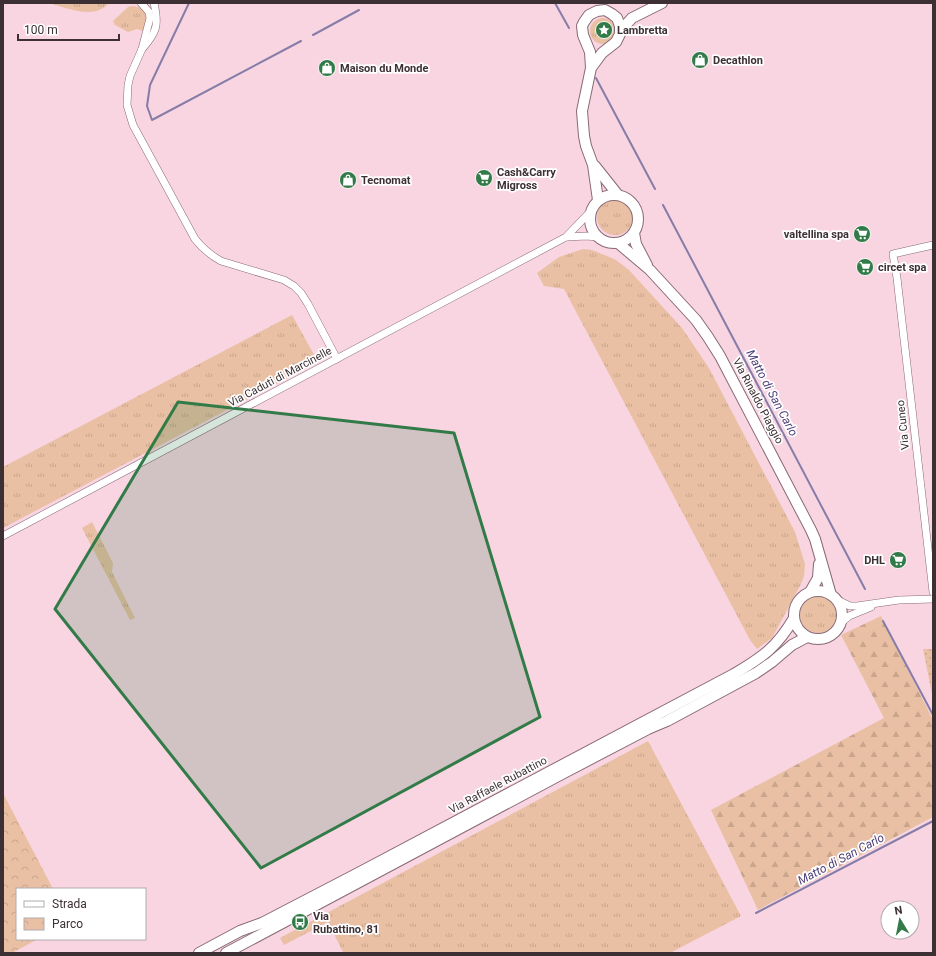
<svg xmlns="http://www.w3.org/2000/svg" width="936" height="956" font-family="Roboto,sans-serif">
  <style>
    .grass { fill: url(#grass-tufts) }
    .forest { fill: url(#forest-firs) }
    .park { fill: url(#park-crowns) }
    .garden { fill: url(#garden-dots) }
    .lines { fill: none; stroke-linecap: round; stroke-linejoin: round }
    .stream { stroke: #857da8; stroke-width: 2 }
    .street-casing { stroke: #886974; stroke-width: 8 }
    .secondary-casing { stroke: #886974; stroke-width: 12 }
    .street { stroke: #fff; stroke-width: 7 }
    .secondary { stroke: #fff; stroke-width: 10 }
    .marked { fill: #327b49; fill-opacity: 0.2; stroke: #327b49; stroke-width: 3; stroke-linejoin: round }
    .labels { text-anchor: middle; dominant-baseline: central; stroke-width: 3.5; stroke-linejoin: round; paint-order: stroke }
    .poi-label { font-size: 11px; font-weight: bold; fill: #3d3034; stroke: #fff; text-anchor: start }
    .street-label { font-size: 11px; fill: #3d3034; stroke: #fff }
    .water-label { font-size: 12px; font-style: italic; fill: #4e3f79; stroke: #fff }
  </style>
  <defs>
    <pattern id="grass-tufts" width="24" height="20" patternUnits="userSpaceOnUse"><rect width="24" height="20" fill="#e9c0a3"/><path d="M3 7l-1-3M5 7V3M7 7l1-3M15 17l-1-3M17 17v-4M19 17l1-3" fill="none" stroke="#c9a58d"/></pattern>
    <pattern id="forest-firs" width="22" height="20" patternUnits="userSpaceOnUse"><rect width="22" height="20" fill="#e9c0a3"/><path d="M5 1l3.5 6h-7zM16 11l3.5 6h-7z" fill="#c9a58d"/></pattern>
    <pattern id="park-crowns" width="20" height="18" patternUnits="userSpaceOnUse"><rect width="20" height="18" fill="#e9c0a3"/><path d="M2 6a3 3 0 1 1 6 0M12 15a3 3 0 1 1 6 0" fill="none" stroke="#c9a58d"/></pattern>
    <pattern id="garden-dots" width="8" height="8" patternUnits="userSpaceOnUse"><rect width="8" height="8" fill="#e9c0a3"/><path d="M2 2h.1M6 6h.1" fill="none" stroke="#c9a58d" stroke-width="1.8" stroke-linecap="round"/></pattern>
  </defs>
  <rect width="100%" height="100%" fill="#f9d5e2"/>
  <g class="grass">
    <path d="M48 3H109C94 21 66 7 48 3Z"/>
    <path d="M132 6C138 6 148 10 148 17 148 21 145 27 143 31L137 29 128 32 115 25 113 21 128 7Z"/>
    <circle cx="603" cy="31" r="13"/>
    <circle cx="615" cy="217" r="18"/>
    <path d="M583 249 592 250 607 256 616 260 629 270 682 328 709 368 795 532 805 564 804 576 801 584 772 638 757 649 750 640 564 289 544 286 537 273 559 257Z"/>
    <path d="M292 315 318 362 3 528V467Z"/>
    <path d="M92 522 113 563 112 572 135 618 130 620 82 528Z"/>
    <circle cx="818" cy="615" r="18"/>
    <path d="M648 741 741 916 670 953H341L343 952 328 922 284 945 280 938Z"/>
  </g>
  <path class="forest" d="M881 616 933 720V817L758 910 711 810 884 718 841 635Z"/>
  <path class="park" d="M3 793 53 889H17V939H38L12 953H3Z"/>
  <path class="garden" d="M923 649H933V697L932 694Z"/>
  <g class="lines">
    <g class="stream">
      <path d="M189 3 150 85 147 106 152 120 301 41"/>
      <path d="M555 3 569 28"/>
      <path d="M313 35 359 10"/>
      <path d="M596 78 655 189"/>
      <path d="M663 205 865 589"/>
      <path d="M883 621 933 715"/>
      <path d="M756 913 933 821"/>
    </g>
    <g class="street-casing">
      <g id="street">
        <path d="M141 3 149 12 150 18 142 49 130 76 128 85 127 105 133 125 195 239C203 249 210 255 221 261L284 280 294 286 301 293 308 304 337 359"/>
        <path d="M142 49C157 32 159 25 154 3"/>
        <path d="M567 237 586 236 598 237"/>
        <path d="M933 245 893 254 897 278 933 592"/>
        <path d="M3 536 566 237 590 212"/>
        <path d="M837 600 850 606H857L899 600 933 599"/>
        <path d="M841 623 849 616 871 607"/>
      </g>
    </g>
    <g class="secondary-casing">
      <g id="secondary">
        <path d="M621 30 632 18 662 3"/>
        <path d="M591 68 590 52 583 35 582 26 584 22 589 15 597 11 605 10 612 14 617 18 620 26V34L616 42 602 53 591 68 582 111 584 136 586 146 593 165 598 200"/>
        <path d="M595 166 618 195"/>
        <circle cx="614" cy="219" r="24"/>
        <path d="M634 233 636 244 647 265"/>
        <path d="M618 243 650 270 696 320 708 337 720 356 811 530 815 539 831 595"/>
        <circle cx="818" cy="615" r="24"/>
        <path d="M810 592 818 578 819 564"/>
        <path d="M199 953 240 931 262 923 362 871 734 674C763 657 777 647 794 618"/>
        <path d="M226 953 560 775 648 729 667 721 756 673 772 662 792 645 807 637"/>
      </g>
    </g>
    <use href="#street" class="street"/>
    <use href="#secondary" class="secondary"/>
  </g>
  <path class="marked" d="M178 402 454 433 540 717 261 868 55 609Z"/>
  <defs>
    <g id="sight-disc" transform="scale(0.9)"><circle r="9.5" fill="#327b49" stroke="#fff"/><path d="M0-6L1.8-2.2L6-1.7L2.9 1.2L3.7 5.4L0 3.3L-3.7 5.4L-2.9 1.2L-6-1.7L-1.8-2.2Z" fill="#fff"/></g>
    <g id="shop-disc" transform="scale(0.9)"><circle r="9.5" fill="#327b49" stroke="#fff"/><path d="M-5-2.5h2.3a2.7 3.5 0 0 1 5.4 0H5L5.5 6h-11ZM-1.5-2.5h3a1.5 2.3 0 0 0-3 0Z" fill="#fff"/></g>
    <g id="supermarket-disc" transform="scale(0.9)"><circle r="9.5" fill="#327b49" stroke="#fff"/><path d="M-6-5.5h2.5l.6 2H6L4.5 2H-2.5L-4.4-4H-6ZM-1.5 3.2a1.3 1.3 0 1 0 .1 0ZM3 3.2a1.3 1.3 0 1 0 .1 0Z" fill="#fff"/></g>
    <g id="bus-disc" transform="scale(0.9)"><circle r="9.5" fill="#327b49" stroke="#fff"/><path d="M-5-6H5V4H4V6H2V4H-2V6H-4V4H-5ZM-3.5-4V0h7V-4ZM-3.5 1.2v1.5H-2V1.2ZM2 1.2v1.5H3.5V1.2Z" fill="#fff"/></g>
  </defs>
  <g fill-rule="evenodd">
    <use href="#sight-disc" x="604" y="30"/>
    <use href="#shop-disc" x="700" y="60"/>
    <use href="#shop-disc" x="327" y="68"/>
    <use href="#supermarket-disc" x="484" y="178"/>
    <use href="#shop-disc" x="348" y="180"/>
    <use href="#supermarket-disc" x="862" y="234"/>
    <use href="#supermarket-disc" x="865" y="267"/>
    <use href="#supermarket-disc" x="898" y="560"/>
    <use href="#bus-disc" x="300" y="922"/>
  </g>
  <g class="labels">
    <g class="poi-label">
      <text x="617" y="30">Lambretta</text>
      <text x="713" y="60">Decathlon</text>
      <text x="340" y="68">Maison du Monde</text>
      <text x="497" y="172">Cash&amp;Carry<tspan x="497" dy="13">Migross</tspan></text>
      <text x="361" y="180">Tecnomat</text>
      <text x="849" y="234" text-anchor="end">valtellina spa</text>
      <text x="878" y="267">circet spa</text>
      <text x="885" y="560" text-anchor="end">DHL</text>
      <text x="313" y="916">Via<tspan x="313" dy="13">Rubattino, 81</tspan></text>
    </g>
    <g class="street-label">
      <text transform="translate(280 377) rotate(-28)">Via Caduti di Marcinelle</text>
      <text transform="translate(758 401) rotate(62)">Via Rinaldo Piaggio</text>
      <text transform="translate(903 425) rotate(-96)">Via Cuneo</text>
      <text transform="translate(498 785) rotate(-28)">Via Raffaele Rubattino</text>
    </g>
    <g class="water-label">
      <text transform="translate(772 393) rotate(62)">Matto di San Carlo</text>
      <text transform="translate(841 859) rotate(-28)">Matto di San Carlo</text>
    </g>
  </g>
  <rect width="936" height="956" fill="none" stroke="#3d3034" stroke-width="8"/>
  <rect x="16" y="888" width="130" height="52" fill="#ffffff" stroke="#b1acae"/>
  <rect x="24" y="901" width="20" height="6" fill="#ffffff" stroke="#b1acae"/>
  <text x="52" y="908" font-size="12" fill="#3d3034">Strada</text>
  <rect x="24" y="918" width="20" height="12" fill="url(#park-crowns)" stroke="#b1acae"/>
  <text x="52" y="928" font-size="12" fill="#3d3034">Parco</text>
  <g transform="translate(900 920) rotate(350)"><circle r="19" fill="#ffffff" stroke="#b1acae"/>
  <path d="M0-3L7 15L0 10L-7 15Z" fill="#327b49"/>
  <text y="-6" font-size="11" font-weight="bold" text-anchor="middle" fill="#3d3034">N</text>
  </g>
  <path d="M18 34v6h101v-6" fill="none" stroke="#3d3034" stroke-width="2"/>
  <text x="24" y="34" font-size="12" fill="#3d3034" stroke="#ffffff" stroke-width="3" paint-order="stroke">100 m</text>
</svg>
